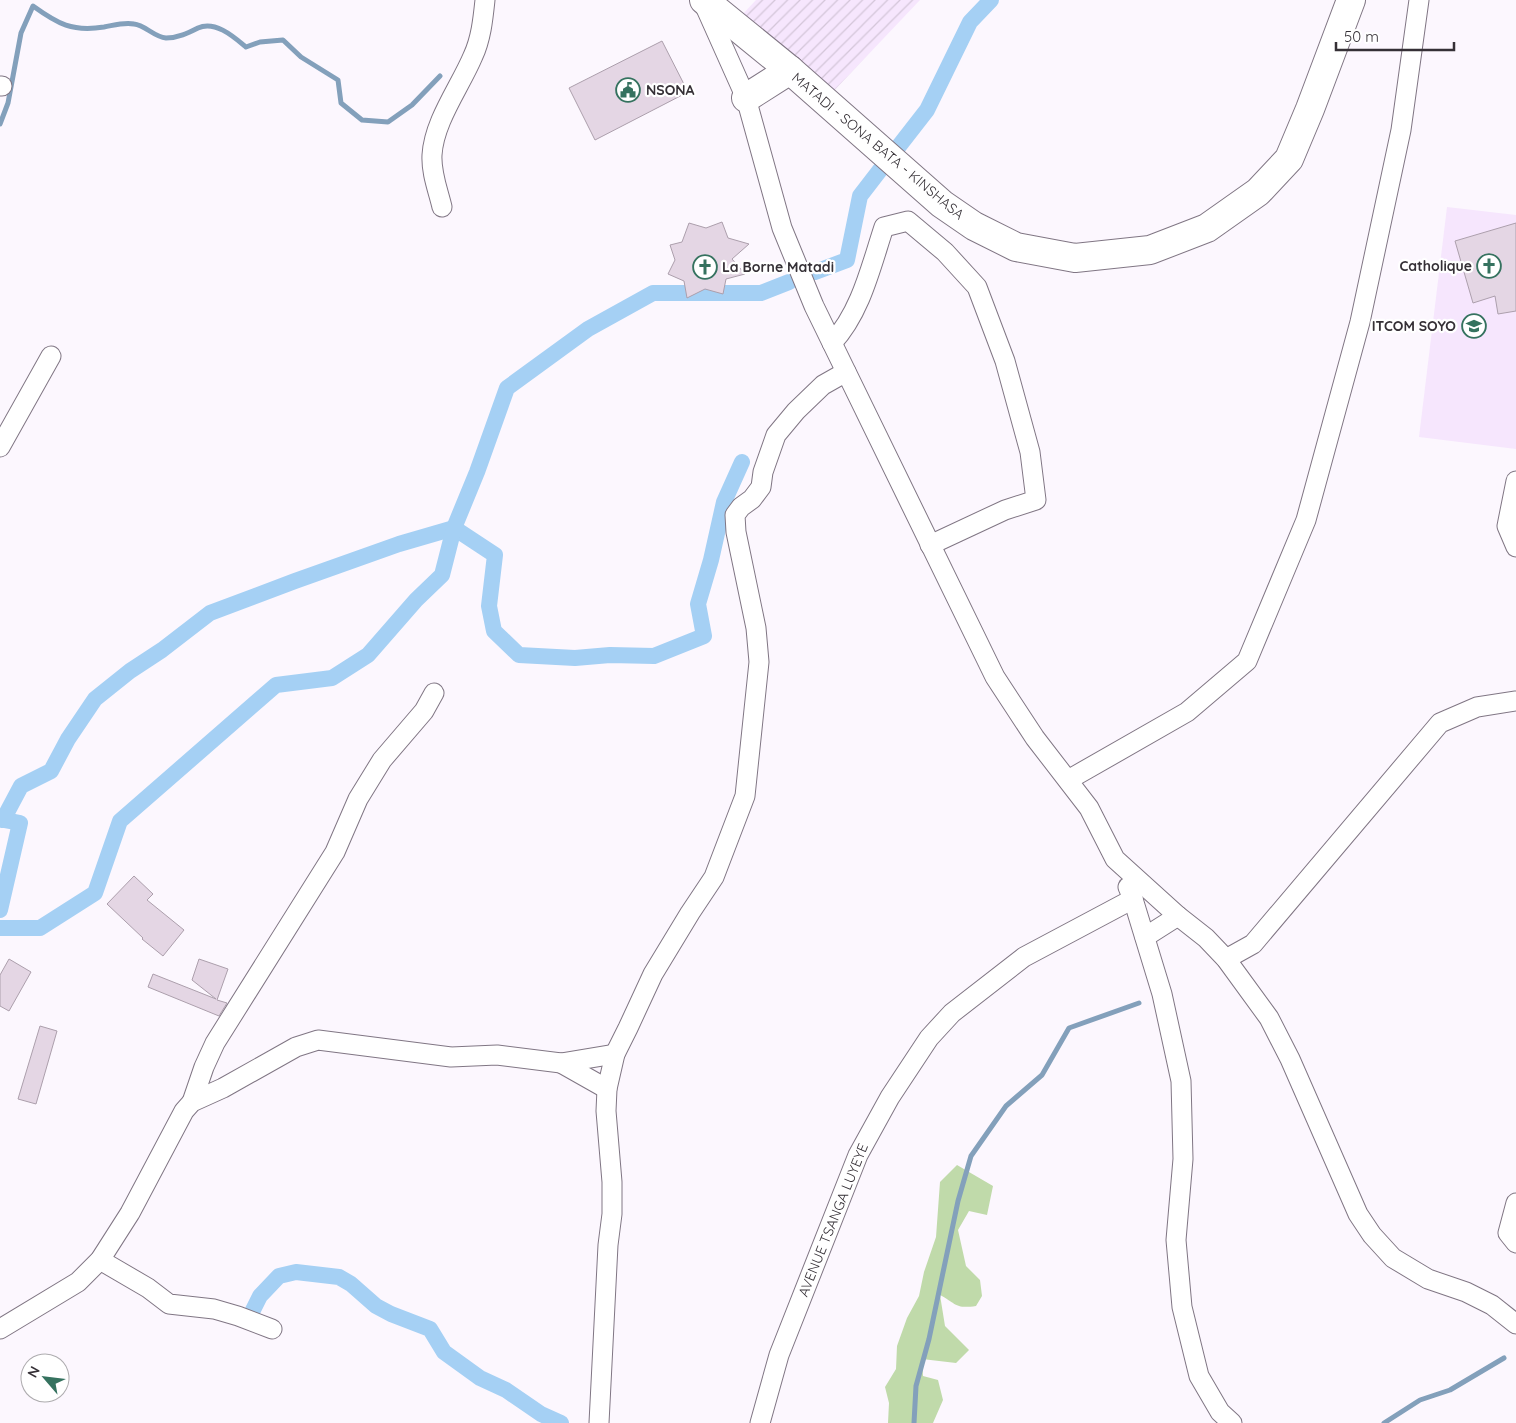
<svg xmlns="http://www.w3.org/2000/svg" width="1516" height="1423" font-family="Quicksand,sans-serif">
  <style>
    .built { fill: #f6e6fd }
    .industrial { fill: url(#industrial-furrows) }
    .grass { fill: #c0daaa }
    .lines { fill: none; stroke-linecap: round; stroke-linejoin: round }
    .stream { stroke: #83a0bb; stroke-width: 5 }
    .canal { stroke: #a5d0f4; stroke-width: 16 }
    .building { fill: #e4d6e4; stroke: #ac9fac }
    .minor-casing { stroke: #807684; stroke-width: 21 }
    .trunk-casing { stroke: #807684; stroke-width: 30 }
    .minor { stroke: #fff; stroke-width: 19 }
    .trunk { stroke: #fff; stroke-width: 28 }
    .labels { text-anchor: middle; dominant-baseline: central; stroke-width: 4.5; stroke-linejoin: round; paint-order: stroke }
    .poi-label { font-size: 14px; font-weight: bold; fill: #353036; stroke: #fff; text-anchor: start }
    .street-label { font-size: 14px; fill: #353036; stroke: #fff }
  </style>
  <defs>
    <pattern id="industrial-furrows" width="10" height="10" patternUnits="userSpaceOnUse" patternTransform="scale(1.25)"><rect width="10" height="10" fill="#f6e6fd"/><path d="M-1 1l2-2M0 10L10 0M9 11l2-2" fill="none" stroke="#d4c6d9"/></pattern>
  </defs>
  <rect width="100%" height="100%" fill="#fcf7fe"/>
  <path class="built" d="M1447 207 1516 215V449L1419 437Z"/>
  <path class="industrial" d="M756 0H920L827 98 741 16Z"/>
  <path class="grass" d="M957 1165 993 1186 987 1215 969 1211 958 1230 966 1266 980 1280 982 1296 976 1306C955 1309 957 1304 940 1295L945 1326 969 1350 956 1363 922 1359 923 1376 938 1380 943 1400 933 1423H888L889 1403 885 1387 896 1369 897 1346 907 1318 919 1296 924 1272 936 1237 940 1182Z"/>
  <g class="lines">
    <g class="stream">
      <path d="M0 124 8 103 21 33 33 6C58 24 72 32 104 27 115 25 124 22 134 24 145 25 154 37 166 38 178 38 188 33 198 28 215 20 234 37 246 47L260 42 283 40 301 57 338 80 341 103 362 120 388 122 412 105 440 76"/>
      <path d="M914 1423 916 1386 929 1339 958 1201 971 1156 1006 1106 1042 1075 1069 1028 1139 1003"/>
      <path d="M1384 1423 1420 1400 1450 1390 1504 1358"/>
    </g>
    <g class="canal">
      <path d="M899 146 927 110 970 22 991 0"/>
      <path d="M815 272 847 260 860 196 880 170"/>
      <path d="M0 819 20 823 0 910"/>
      <path d="M3 820 21 786 51 771 68 739 95 699 130 671 162 650 210 613 295 581 399 544 454 528 495 555 489 606 494 631 519 655 575 658 610 655 654 656 704 636 698 604 711 560 724 502 742 462"/>
      <path d="M0 928H40L95 893 120 821 276 685 332 678 368 655 416 600 442 575 454 528 477 472 507 388 588 329 653 293H761L789 282"/>
      <path d="M253 1310 260 1296 279 1276 296 1272 339 1277 351 1284 376 1306 391 1314 430 1329 444 1352 480 1378 506 1390 541 1414 561 1423"/>
    </g>
  </g>
  <g class="building">
    <path d="M662 41 688 92 595 140 569 88Z"/>
    <path d="M722 222 728 238 749 244 732 259 745 274 726 279 723 294 705 289 687 298 684 281 668 274 675 260 670 245 682 242 689 223 706 228Z"/>
    <path d="M1516 223V311L1498 314 1495 296 1473 303 1455 241Z"/>
    <path d="M134 876 153 894 147 900 184 930 163 956 142 939 143 938 107 904Z"/>
    <path d="M9 959 31 972 9 1011 0 1006V975Z"/>
    <path d="M199 959 228 969 217 1000 227 1003 219 1016 148 987 153 974 216 999 192 980Z"/>
    <path d="M40 1026 57 1031 36 1104 18 1099Z"/>
  </g>
  <g class="lines">
    <g class="minor-casing">
      <g id="minor">
        <path d="M704 4 746 98 782 228 814 306 995 677 1035 738 1089 808 1115 859 1178 916 1206 938 1226 959 1269 1018 1290 1059 1358 1214 1372 1235 1393 1258 1428 1279 1466 1292 1492 1305 1516 1324"/>
        <path d="M0 86H2"/>
        <path d="M442 207C438 190 431 173 432 155 434 121 460 87 473 56 481 39 483 19 485 0"/>
        <path d="M832 343C861 312 871 266 884 227L908 221 945 252 977 287 1005 361 1030 452 1036 500 1005 510 930 545"/>
        <path d="M0 447 51 356"/>
        <path d="M1516 481 1507 526 1516 547"/>
        <path d="M1068 780 1187 712 1247 661 1306 520 1360 322 1401 130 1419 0"/>
        <path d="M1128 887 1133 899 1162 994 1181 1081 1183 1159 1176 1240 1182 1307 1199 1376 1220 1412 1232 1423"/>
        <path d="M1145 937 1178 916"/>
        <path d="M1226 959 1253 944 1440 723 1477 707 1516 701"/>
        <path d="M561 1063 607 1089"/>
        <path d="M192 1102 204 1067 215 1043 335 852 358 799 382 760 424 711 434 693"/>
        <path d="M1516 1203 1508 1233 1516 1243"/>
        <path d="M100 1260 148 1288 169 1304 214 1309 238 1316 272 1329"/>
        <path d="M0 1329 78 1282 100 1260 130 1213 184 1111 192 1102 223 1088 296 1047 318 1040 451 1057 497 1055 561 1063 615 1054"/>
        <path d="M599 1423 608 1245 612 1214V1182L606 1111 607 1089 615 1054 628 1028 653 974 690 913 714 877 745 796 759 662 756 628 736 532 735 515 741 507 752 499 761 487 763 472 776 435 796 411 823 385 846 372"/>
        <path d="M760 1423 779 1355 858 1155 890 1097 929 1038 952 1013 1024 957 1133 899"/>
      </g>
    </g>
    <g class="trunk-casing">
      <g id="trunk">
        <path d="M704 0 790 70 942 204 974 226 1016 247 1075 258 1150 250 1207 228 1258 192 1289 159 1310 109 1351 0"/>
        <path d="M746 98 790 70"/>
      </g>
    </g>
    <use href="#minor" class="minor"/>
    <use href="#trunk" class="trunk"/>
  </g>
  <defs>
    <g id="civic-ring" transform="scale(1.25)"><circle r="9.5" fill="#fff" stroke="#35725f" stroke-width="1.5"/><path d="M-.6-6.5H3V-4.5H.6V-3L4-1V1h2V6H-6V1h2V-1L-.6-3ZM-1.2 2.5V6h2.4V2.5Z" fill="#35725f"/></g>
    <g id="church-ring" transform="scale(1.25)"><circle r="9.5" fill="#fff" stroke="#35725f" stroke-width="1.5"/><path d="M-1.2-6h2.4v3.5h3.3v2.4h-3.3V6h-2.4V-.1h-3.3v-2.4h3.3Z" fill="#35725f"/></g>
    <g id="school-ring" transform="scale(1.25)"><circle r="9.5" fill="#fff" stroke="#35725f" stroke-width="1.5"/><path d="M0-5L7-2L0 1L-7-2ZM-4 1L0 2.5L4 1V4Q0 6-4 4Z" fill="#35725f"/></g>
  </defs>
  <g fill-rule="evenodd">
    <use href="#civic-ring" x="628" y="90"/>
    <use href="#church-ring" x="1489" y="266"/>
    <use href="#church-ring" x="705" y="267"/>
    <use href="#school-ring" x="1474" y="326"/>
  </g>
  <g class="labels">
    <g class="poi-label">
      <text x="646" y="90">NSONA</text>
      <text x="1472" y="266" text-anchor="end">Catholique</text>
      <text x="722" y="267">La Borne Matadi</text>
      <text x="1456" y="326" text-anchor="end">ITCOM SOYO</text>
    </g>
    <g class="street-label">
      <text transform="translate(878 146) rotate(40)">MATADI - SONA BATA - KINSHASA</text>
      <text transform="translate(833 1220) rotate(-68)">AVENUE TSANGA LUYEYE</text>
    </g>
  </g>
  <g transform="translate(45 1378) rotate(298)"><circle r="24" fill="#ffffff" stroke="#aeacaf"/>
  <path d="M0-4L9 19L0 12L-9 19Z" fill="#35725f"/>
  <text y="-8" font-size="14" font-weight="bold" text-anchor="middle" fill="#353036">N</text>
  </g>
  <path d="M1336 42v8h118v-8" fill="none" stroke="#353036" stroke-width="2.5"/>
  <text x="1344" y="42" font-size="15" fill="#353036" stroke="#ffffff" stroke-width="4" paint-order="stroke">50 m</text>
</svg>
